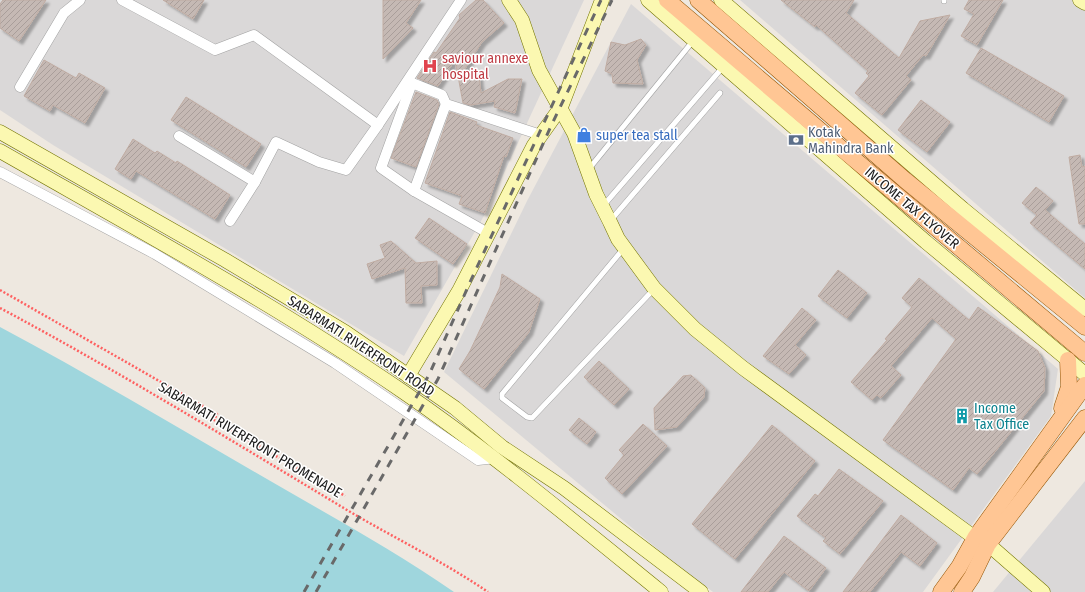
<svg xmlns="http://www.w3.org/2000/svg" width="1085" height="592" font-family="'Fira Sans Condensed',sans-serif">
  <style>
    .residential { fill: #dad8d8 }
    .water { fill: #9fd6dd }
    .building { fill: url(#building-hatch); stroke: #c0aca2; filter: url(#shadow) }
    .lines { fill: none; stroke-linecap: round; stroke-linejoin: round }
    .lane-casing { stroke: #a2a2a2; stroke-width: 6 }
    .street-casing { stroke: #a2a2a2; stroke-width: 11 }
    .secondary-casing { stroke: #737401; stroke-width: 15 }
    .primary-casing { stroke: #935300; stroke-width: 17 }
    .path { stroke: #fe6161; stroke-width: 2.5; stroke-dasharray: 2 2; stroke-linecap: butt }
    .lane { stroke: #fff; stroke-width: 5 }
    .street { stroke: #fff; stroke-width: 10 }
    .secondary { stroke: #fbf8b1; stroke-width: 14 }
    .primary { stroke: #ffc694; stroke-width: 16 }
    .rail { stroke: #696969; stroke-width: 3; stroke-dasharray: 8 8; stroke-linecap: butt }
    .labels { text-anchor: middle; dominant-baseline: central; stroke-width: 3; stroke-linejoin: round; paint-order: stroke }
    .health-label { font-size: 14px; fill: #be3a42; stroke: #fff; text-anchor: start }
    .service-label { font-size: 14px; fill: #4e5e75; stroke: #fff; text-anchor: start }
    .shop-label { font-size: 14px; fill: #366cbe; stroke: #fff; text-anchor: start }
    .street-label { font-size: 14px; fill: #1b1b1b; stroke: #fff }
    .culture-label { font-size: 14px; fill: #0d838f; stroke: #fff; text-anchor: start }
  </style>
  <defs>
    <pattern id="building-hatch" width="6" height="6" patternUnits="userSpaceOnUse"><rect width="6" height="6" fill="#c5b9b4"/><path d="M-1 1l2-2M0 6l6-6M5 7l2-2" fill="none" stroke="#a99e9a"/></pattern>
    <filter id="shadow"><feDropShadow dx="3.5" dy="3.5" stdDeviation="1" flood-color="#0004"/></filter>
  </defs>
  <rect width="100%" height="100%" fill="#eee8e0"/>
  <g class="residential">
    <path d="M0 0H584L485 214 404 356 53 145 0 110Z"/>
    <path d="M740 0H1085V298Z"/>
    <path d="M631 4 1058 369 1051 416 923 592H713L666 556 444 372 527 201Z"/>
    <path d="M1085 481V592H993Z"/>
  </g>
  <path class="water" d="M0 327C88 374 174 425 260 475 325 513 392 549 454 592H0Z"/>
  <g class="building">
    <path d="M3 0H46L19 41 0 28V4Z"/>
    <path d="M163 0H204L193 19Z"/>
    <path d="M383 0H421L406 23 413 28 383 59Z"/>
    <path d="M476 0H483L504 23 482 42 459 78 479 75 481 93 508 79H522L515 113 494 107 495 101 471 105 463 103 455 60 438 86 417 78 434 52 436 53 460 18 459 15Z"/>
    <path d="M781 0H854L846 13 899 58 920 21 950 15 926 56 923 55 906 76 911 80 882 115 855 93 869 76 866 73 868 71 816 25 815 27Z"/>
    <path d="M969 0H1003L977 45 961 36 974 14 964 9Z"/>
    <path d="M641 39 646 45 637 60 643 84 613 83 612 74 605 71 611 42 625 45Z"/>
    <path d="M981 48 1064 96 1049 122 966 73Z"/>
    <path d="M44 60 76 78 79 73 105 88 85 123 53 105 50 111 24 96Z"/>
    <path d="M416 92 437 100 439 104 416 167 391 158Z"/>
    <path d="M186 97 261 144 246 167 171 120Z"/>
    <path d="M921 100 950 122 927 152 898 130Z"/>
    <path d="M450 112 477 122 476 125 513 138 506 157 504 156 485 213 459 204 462 196 425 183Z"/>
    <path d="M133 139 155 153 157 151 176 163 177 161 230 195 215 219 136 171 131 179 115 169Z"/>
    <path d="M1080 155 1082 167 1085 166V224H1079L1069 157Z"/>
    <path d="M1036 187 1053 201 1045 210 1085 244V269L1030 223 1037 215 1022 203Z"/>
    <path d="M429 218 467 244 453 264 415 238Z"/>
    <path d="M391 241 416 263 437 261V285L421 286 422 303H406L405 268 372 279 367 264 385 258 380 245Z"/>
    <path d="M838 270 867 293 847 318 818 296Z"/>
    <path d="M502 274 540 299 529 332 484 389 459 369 470 351 500 287Z"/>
    <path d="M919 278 969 320 978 307 1038 351 1045 368 1044 391 977 474 969 468 953 490 883 440 956 339 932 318 891 366 901 375 881 398 877 395 872 400 851 382 887 340 885 339 912 307 902 298Z"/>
    <path d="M802 308 816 320 795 345 806 355 789 374 763 356Z"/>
    <path d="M599 361 629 389 614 405 584 377Z"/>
    <path d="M691 375 705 388 704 397 677 427 655 430 654 408 683 376Z"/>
    <path d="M579 418 596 432 587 444 569 430Z"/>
    <path d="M643 424 667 446 622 494 605 478 624 455 619 450Z"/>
    <path d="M772 425 815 461 735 559 692 524Z"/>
    <path d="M839 469 883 501 840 554 823 541 826 538 797 516 815 494 818 496Z"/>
    <path d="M901 515 937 543 920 566 901 552 870 592H843Z"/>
    <path d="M784 536 826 568 809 591 784 572 768 592H741Z"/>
  </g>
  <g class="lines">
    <g class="lane-casing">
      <g id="lane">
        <path d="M944 1V0"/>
        <path d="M588 170 693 41"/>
        <path d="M603 206 723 67"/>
        <path d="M610 221 720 93"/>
        <path d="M624 248 502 394V398L527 417 532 418 654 289"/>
      </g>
    </g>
    <g class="street-casing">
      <g id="street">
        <path d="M122 0 215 50 254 35 378 125 461 0"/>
        <path d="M20 87 64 13 80 0"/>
        <path d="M179 136 255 182"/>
        <path d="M0 172 155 254 335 363 478 460 496 458"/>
        <path d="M414 191 446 104"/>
        <path d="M230 221 255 182 276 142 319 162 346 170 378 125"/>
        <path d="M488 233 414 191 381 168 412 83 442 95 446 104 541 135"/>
      </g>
    </g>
    <g class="secondary-casing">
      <g id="secondary">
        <path d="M509 0 522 20 539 70 574 133 596 194 610 222 618 239 654 288 695 329 743 368 975 538"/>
        <path d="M648 0 926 242 1085 374"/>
        <path d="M721 0 963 209 1085 309"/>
        <path d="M1080 0 1085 3"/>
        <path d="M0 132 225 260 345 332 455 408 502 447 564 488 701 592"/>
        <path d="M0 151C135 228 273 303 402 391 492 453 576 523 661 592"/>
        <path d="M408 376 460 289 534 145 561 107 602 0"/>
        <path d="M988 544 1043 592"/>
      </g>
    </g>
    <g class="primary-casing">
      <g id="primary">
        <path d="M667 0 842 149 1085 353"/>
        <path d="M698 0 905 180 1085 327"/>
        <path d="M1062 408 1069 387 1068 360"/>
        <path d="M941 592 959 567 975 538 1085 385"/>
        <path d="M962 592 972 577 988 544 1085 418"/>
      </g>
    </g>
    <g class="path">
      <path d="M0 290 217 414 214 420 345 496"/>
      <path d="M0 308C116 370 229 439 342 507 390 536 441 560 488 592"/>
    </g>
    <use href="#lane" class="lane"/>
    <use href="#street" class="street"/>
    <use href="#secondary" class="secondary"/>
    <use href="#primary" class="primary"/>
    <g class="rail">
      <path d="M304 592 429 375 471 280 601 0"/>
      <path d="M316 592 438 379 551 126 612 0"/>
    </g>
  </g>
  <defs>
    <g id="hospital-bare" transform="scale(1.2)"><path d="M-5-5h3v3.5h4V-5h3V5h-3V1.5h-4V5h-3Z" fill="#e0444e" stroke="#fff" stroke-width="2.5" paint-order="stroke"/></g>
    <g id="shop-bare" transform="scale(1.2)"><path d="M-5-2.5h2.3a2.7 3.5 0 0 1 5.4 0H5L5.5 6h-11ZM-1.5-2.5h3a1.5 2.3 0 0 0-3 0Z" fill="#3f7fe0" stroke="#fff" stroke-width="2.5" paint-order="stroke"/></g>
    <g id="bank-bare" transform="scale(1.2)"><path d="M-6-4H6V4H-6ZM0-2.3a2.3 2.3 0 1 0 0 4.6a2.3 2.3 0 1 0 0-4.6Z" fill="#5c6f8a" stroke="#fff" stroke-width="2.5" paint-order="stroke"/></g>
    <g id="building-bare" transform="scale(1.2)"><path d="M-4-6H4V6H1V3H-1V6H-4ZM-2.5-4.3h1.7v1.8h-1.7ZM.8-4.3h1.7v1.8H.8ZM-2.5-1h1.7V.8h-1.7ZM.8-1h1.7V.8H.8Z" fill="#0f9aa8" stroke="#fff" stroke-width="2.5" paint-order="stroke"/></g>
  </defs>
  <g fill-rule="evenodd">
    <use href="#hospital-bare" x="430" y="66"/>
    <use href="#shop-bare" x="584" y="135"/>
    <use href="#bank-bare" x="796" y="140"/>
    <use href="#building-bare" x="962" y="416"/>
  </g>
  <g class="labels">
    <g class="health-label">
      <text x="442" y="58">saviour annexe<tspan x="442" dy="16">hospital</tspan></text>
    </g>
    <g class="service-label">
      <text x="808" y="132">Kotak<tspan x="808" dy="16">Mahindra Bank</tspan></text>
    </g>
    <g class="shop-label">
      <text x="596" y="135">super tea stall</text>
    </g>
    <g class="street-label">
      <text transform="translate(912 208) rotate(40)">INCOME TAX FLYOVER</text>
      <text transform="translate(361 346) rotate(33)">SABARMATI RIVERFRONT ROAD</text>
      <text transform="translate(250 440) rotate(31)">SABARMATI RIVERFRONT PROMENADE</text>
    </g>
    <g class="culture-label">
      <text x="974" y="408">Income<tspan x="974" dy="16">Tax Office</tspan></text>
    </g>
  </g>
</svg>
